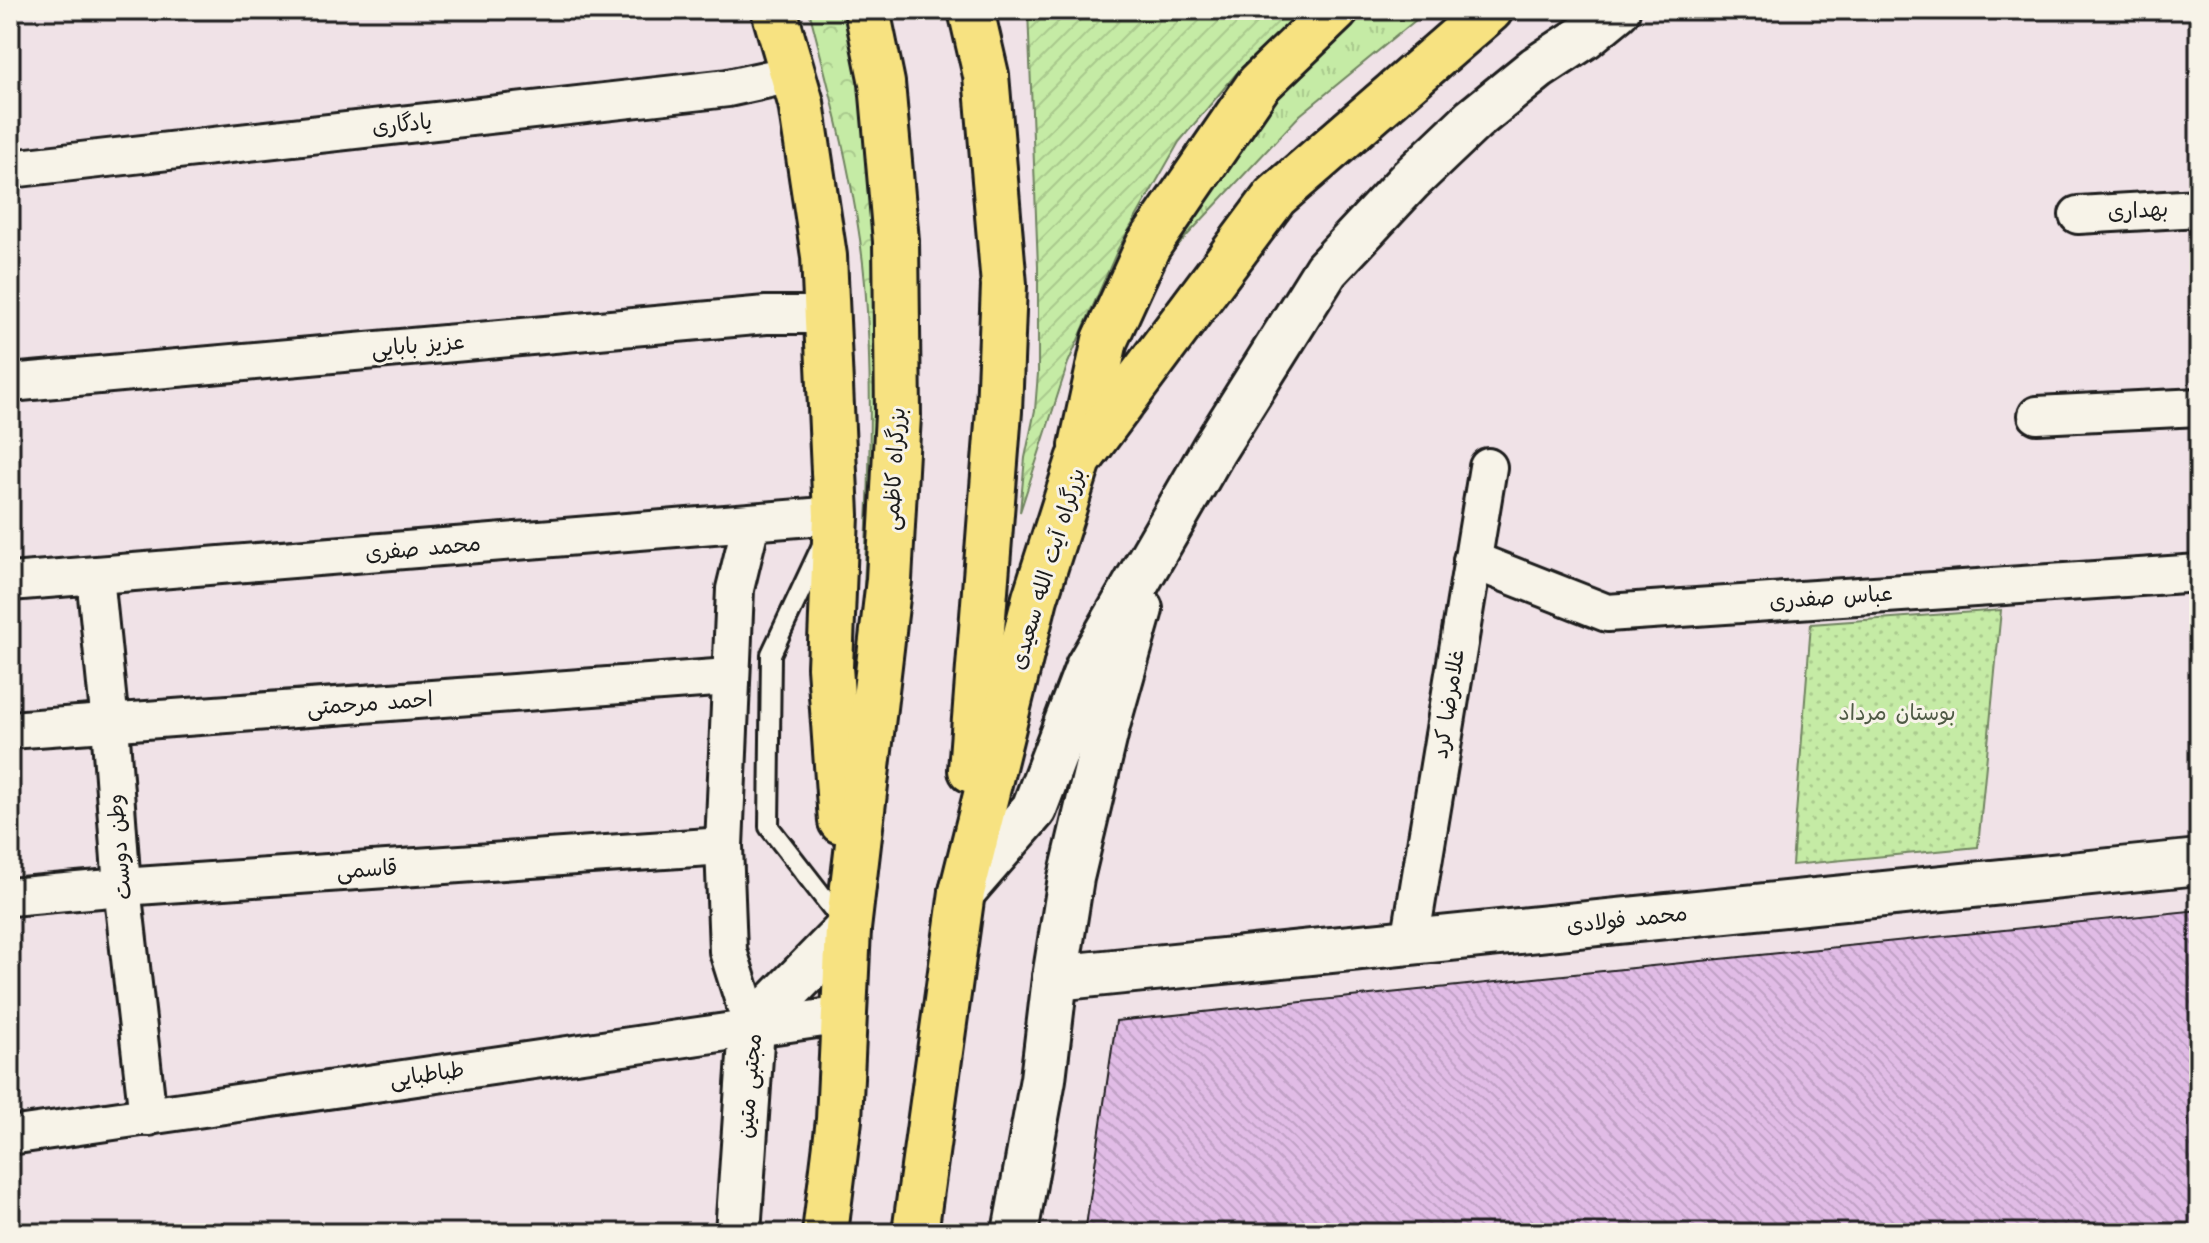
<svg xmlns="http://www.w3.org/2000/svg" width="2209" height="1243" font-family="'Architects Daughter','Playpen Sans Arabic',sans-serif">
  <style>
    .grass { fill: url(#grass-tufts); stroke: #708460; stroke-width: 2 }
    .forest { fill: url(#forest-crowns); stroke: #708460; stroke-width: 2 }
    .park { fill: url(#park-dots); stroke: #708460; stroke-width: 2 }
    .garden { fill: url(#garden-furrows); stroke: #708460; stroke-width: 2 }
    .building { fill: url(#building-back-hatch); stroke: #1c1c1c; stroke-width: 2 }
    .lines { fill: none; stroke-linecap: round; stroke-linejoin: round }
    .lane-casing { stroke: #1c1c1c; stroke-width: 24 }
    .street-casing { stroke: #1c1c1c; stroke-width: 42 }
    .secondary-casing { stroke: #1c1c1c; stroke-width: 50 }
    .highway-casing { stroke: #1c1c1c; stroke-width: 50 }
    .lane { stroke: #f7f3e8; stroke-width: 18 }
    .street { stroke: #f7f3e8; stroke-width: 36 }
    .secondary { stroke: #f7f3e8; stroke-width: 44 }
    .highway { stroke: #f7e281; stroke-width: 44 }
    .labels { text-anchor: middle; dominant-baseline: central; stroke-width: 6; stroke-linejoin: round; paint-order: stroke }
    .street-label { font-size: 22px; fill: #1c1c1c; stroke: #f7f3e8 }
    .park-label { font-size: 22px; fill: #4f5a45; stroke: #f7f3e8 }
  </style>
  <defs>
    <pattern id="grass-tufts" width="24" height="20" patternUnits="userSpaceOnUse" patternTransform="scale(2)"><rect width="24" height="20" fill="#c5eba5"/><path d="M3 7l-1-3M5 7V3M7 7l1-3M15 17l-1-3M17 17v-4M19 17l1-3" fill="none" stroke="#a9c98d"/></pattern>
    <pattern id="forest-crowns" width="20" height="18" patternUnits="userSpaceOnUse" patternTransform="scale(2)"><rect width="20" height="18" fill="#c5eba5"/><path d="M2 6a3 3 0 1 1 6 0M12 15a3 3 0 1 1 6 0" fill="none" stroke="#a9c98d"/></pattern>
    <pattern id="park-dots" width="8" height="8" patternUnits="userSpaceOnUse" patternTransform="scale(2)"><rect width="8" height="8" fill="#c5eba5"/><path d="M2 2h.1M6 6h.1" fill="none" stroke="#a9c98d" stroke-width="1.8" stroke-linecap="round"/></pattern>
    <pattern id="garden-furrows" width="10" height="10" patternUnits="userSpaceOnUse" patternTransform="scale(2)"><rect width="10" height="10" fill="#c5eba5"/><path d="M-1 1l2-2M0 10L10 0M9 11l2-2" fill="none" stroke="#a9c98d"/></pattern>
    <pattern id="building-back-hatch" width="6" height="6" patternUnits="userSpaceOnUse" patternTransform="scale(2)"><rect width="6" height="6" fill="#e1bce6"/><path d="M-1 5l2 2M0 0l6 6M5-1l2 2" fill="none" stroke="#c0a1c5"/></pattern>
  </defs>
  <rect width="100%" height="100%" fill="#f0e2e7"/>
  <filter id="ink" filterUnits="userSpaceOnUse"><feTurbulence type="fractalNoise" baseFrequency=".0125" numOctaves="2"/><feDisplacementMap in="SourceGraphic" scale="16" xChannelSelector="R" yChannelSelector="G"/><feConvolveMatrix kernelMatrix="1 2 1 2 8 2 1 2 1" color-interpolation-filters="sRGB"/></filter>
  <g filter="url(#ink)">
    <path class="grass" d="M1355 10H1428L1300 115 1166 258 1280 81Z"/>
    <path class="forest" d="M809 10H858L890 335 859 677C866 546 876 414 865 283 857 190 832 100 809 10Z"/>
    <path class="park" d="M2001 610 1978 847 1792 865 1811 624Z"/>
    <path class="garden" d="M1028 10H1303L1236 74 1179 142 1118 249 1068 363 1020 512 1025 458 1035 410 1038 373V267Z"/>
    <path class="building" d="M2199 910V1233H1085L1116 1021Z"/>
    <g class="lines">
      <g class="lane-casing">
        <path id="lane" d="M823 543 771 654 769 827 842 921"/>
      </g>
      <g class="street-casing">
        <g id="street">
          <path d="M10 169 728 88 792 74"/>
          <path d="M2078 215 2199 208"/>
          <path d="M10 383 766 315H826"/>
          <path d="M2037 415 2199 407"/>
          <path d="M751 523 735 589 724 846 728 951 752 1027"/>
          <path d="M1472 560 1607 613 2199 573"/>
          <path d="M95 576 110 724 122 887 148 1117"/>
          <path d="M10 582 836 515"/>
          <path d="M10 730 729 677"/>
          <path d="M10 897 122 887 724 846"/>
          <path d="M1410 942 1488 467"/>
          <path d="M10 1136 844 1015"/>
        </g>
      </g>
      <g class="secondary-casing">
        <g id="secondary">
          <path d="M962 892 1034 809 1088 667 1214 449 1326 270 1410 180 1473 120 1537 68 1584 37 1617 10"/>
          <path d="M1055 978 2199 862"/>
          <path d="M738 1233 752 1027 848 929"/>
          <path d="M1015 1233 1043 1079 1055 978 1071 878 1108 722 1140 609"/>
        </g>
      </g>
      <g class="highway-casing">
        <g id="highway">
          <path d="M774 10 801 103 824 256 836 515 830 667 841 821"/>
          <path d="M1082 446 1105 340 1148 246 1259 84 1336 10"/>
          <path d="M971 770 999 411 1004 285 986 75 971 10"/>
          <path d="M825 1233 839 1120 848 929 889 580 898 415 896 241 882 83 867 10"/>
          <path d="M915 1233 962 892 1035 598 1079 460 1275 197 1490 10"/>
        </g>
      </g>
      <use href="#lane" class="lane"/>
      <use href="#street" class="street"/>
      <use href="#secondary" class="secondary"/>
      <use href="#highway" class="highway"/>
    </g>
  </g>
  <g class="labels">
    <g class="street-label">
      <text transform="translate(402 125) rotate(-6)">یادگاری</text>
      <text transform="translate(2138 211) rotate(-3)">بهداری</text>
      <text transform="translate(418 346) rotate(-5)">عزیز بابایی</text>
      <text transform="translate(895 469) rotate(-87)">بزرگراه کاظمی</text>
      <text transform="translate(423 549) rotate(-5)">محمد صفری</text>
      <text transform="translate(1048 569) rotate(-73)">بزرگراه آیت الله سعیدی</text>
      <text transform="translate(1831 598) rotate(-4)">عباس صفدری</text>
      <text transform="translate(370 704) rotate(-4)">احمد مرحمتی</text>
      <text transform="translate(1449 704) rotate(-81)">غلامرضا کرد</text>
      <text transform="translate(120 847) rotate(-95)">وطن دوست</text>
      <text transform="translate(367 870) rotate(-4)">قاسمی</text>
      <text transform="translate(1627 920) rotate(-6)">محمد فولادی</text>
      <text transform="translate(427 1075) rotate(-8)">طباطبایی</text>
      <text transform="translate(750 1086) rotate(-85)">مجتبی متین</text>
    </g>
    <g class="park-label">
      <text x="1897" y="713">بوستان مرداد</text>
    </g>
  </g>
  <rect width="2209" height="1243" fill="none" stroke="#f7f3e8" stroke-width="40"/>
  <rect x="20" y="20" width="2169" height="1203" fill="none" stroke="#1c1c1c" stroke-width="3" filter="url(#ink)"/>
</svg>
